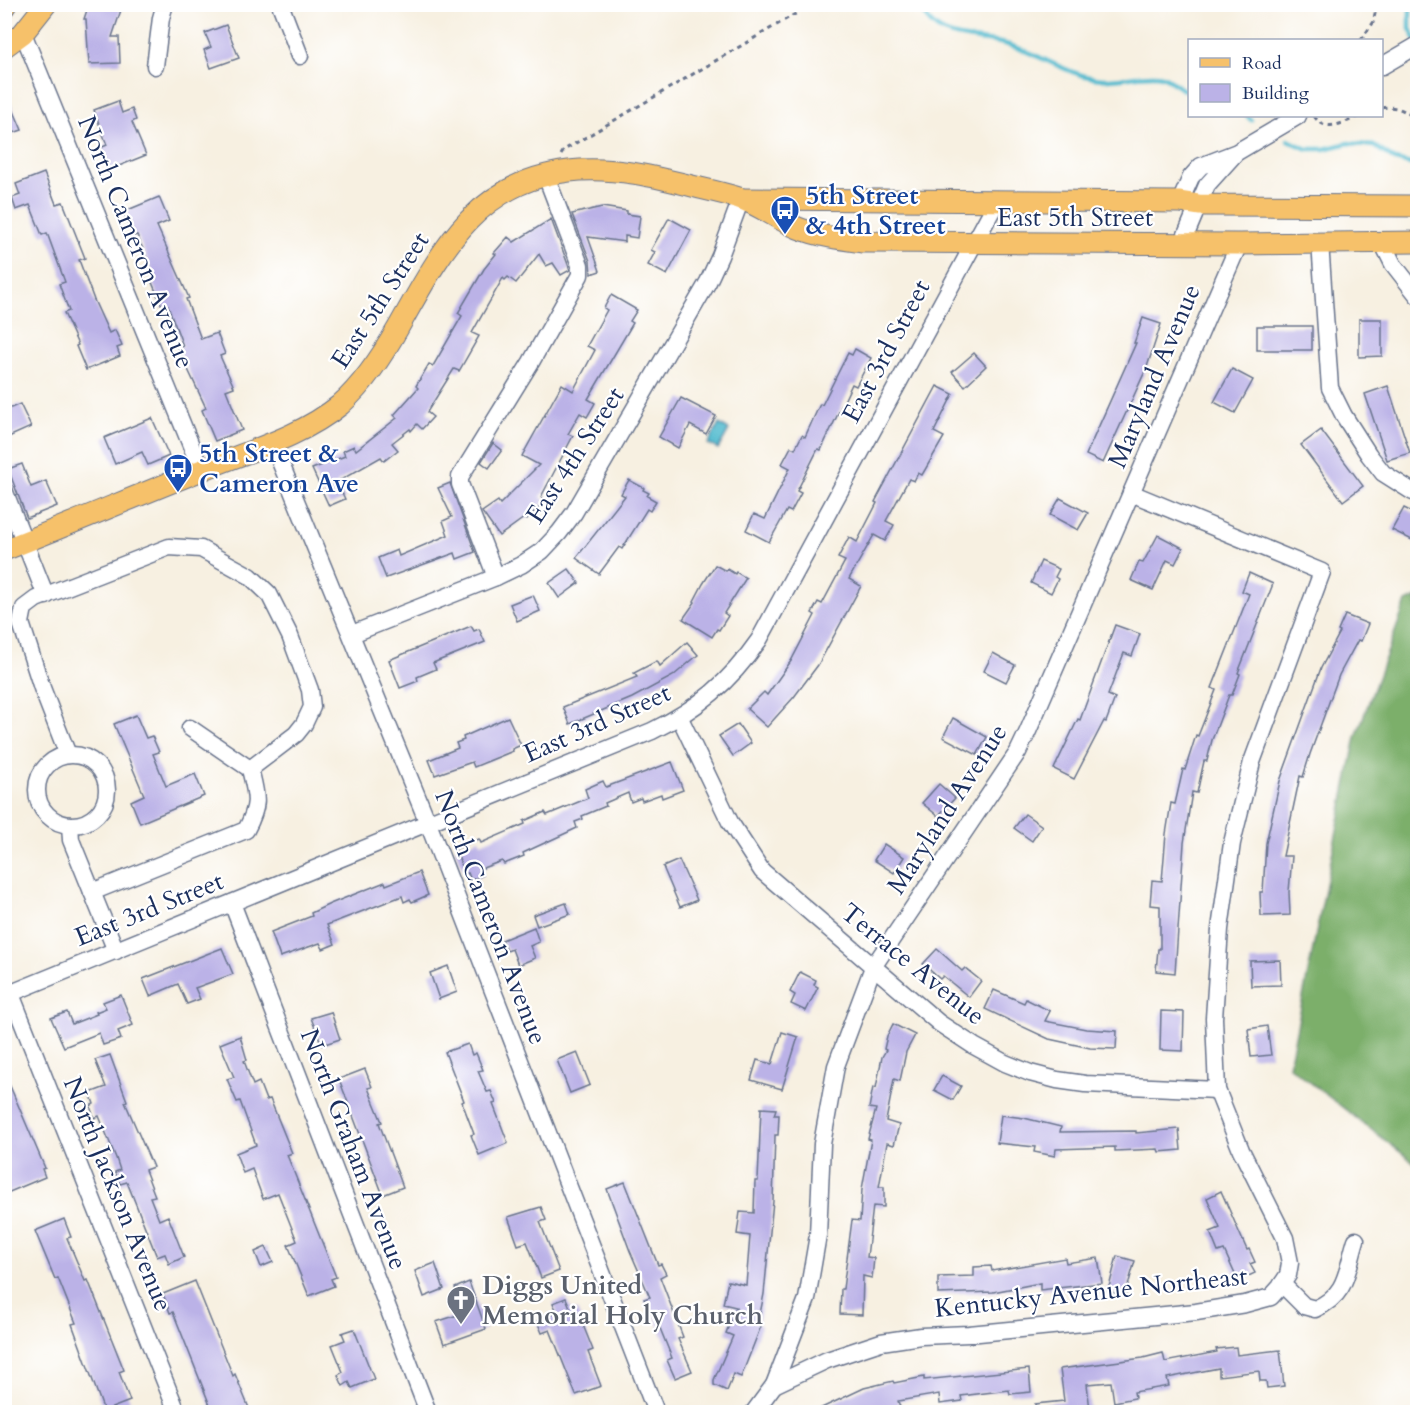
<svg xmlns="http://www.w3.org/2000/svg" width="1422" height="1417" font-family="Cardo,serif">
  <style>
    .forest { fill: #7baf6b; stroke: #4b6f64; stroke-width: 1.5 }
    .water { fill: #52bbcf; stroke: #367596; stroke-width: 1.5 }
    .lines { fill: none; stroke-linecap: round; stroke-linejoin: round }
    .stream { stroke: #52bbcf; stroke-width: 4.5 }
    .building { fill: #bbb2e7 }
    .minor-casing { stroke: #68738c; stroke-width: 19 }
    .major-casing { stroke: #68738c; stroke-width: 23 }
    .path { stroke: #68738c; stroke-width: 3; stroke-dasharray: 4.5 4.5; stroke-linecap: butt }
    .minor { stroke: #fff; stroke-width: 16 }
    .major { stroke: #f6c16b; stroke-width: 21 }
    .labels { text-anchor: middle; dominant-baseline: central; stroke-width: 4.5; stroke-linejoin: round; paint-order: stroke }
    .transit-label { font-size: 26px; font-weight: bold; fill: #164399; stroke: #fff; text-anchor: start }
    .street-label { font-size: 26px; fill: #1b2f5e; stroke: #fff }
    .worship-label { font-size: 26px; font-weight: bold; fill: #5b616d; stroke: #fff; text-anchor: start }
  </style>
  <rect width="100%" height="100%" fill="#fff"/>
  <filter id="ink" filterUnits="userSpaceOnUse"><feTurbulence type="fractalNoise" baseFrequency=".0167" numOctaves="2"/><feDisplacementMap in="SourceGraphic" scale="12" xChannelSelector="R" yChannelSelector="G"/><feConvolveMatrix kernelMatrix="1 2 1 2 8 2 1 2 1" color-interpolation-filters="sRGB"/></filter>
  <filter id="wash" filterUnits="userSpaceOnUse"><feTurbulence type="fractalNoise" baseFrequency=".008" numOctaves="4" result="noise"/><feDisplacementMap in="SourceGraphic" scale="24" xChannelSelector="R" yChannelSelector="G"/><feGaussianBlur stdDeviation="1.35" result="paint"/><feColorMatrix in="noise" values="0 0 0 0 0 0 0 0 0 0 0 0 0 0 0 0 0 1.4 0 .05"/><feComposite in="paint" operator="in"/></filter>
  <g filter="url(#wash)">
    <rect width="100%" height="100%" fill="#f7f0e1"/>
    <path class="forest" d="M1417 597V1165L1289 1066 1356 737 1406 602Z"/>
    <path class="water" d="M719 424 729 430 718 449 708 444Z"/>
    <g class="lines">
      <g class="stream">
        <path d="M918 4C924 16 933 28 946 33 966 41 989 39 1009 45 1042 55 1068 76 1103 79 1120 80 1149 72 1162 76 1172 79 1178 91 1190 91"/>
        <path d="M1410 4V29L1417 42"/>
        <path d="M1247 116 1251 120"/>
        <path d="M1288 140 1307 149H1324L1349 143 1374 146 1395 160 1410 164 1418 162"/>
      </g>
    </g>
    <g id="blocks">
      <g class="building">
        <path d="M89 4H123L112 37H119L120 63 89 64 86 19H84Z"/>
        <path d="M226 25 239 58 211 68 204 50 211 47 205 33Z"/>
        <path d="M4 88 22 130 4 136Z"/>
        <path d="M118 101 122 113 132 109 136 120 132 122 146 155 109 170 100 148 107 145 94 110Z"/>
        <path d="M44 173 56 204 63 202 70 220 85 258 79 260 94 300 109 333 115 330 122 346 117 348 120 356 86 370 76 346 78 345 64 313 69 311 59 284 65 282 47 233 42 235 30 205 16 210 12 198 20 195 16 184Z"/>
        <path d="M159 197 169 221 157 226 189 298 186 299 201 339 217 333 225 354 220 356 234 387 226 390 242 430 215 441 202 410 206 408 178 348 183 346 168 306 163 308 151 280 155 278 137 235 133 236 123 212Z"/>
        <path d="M602 207 627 211V214L640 216 637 238 625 236V242L588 237 600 271 591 274 590 261 572 214Z"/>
        <path d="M669 218 691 230 667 275 648 265 655 252 651 250Z"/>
        <path d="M551 219 570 270 561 275 553 263 546 266 539 254 516 283 508 277 505 280 503 278 472 333 479 336 459 371 454 369 427 412 433 417 422 429 417 424 411 431 410 429 392 443 398 450 384 461 381 457 337 482 345 499 329 506 312 469 345 456 343 451 354 446 356 450 397 418 394 415 418 388 416 386 429 364 433 366 462 316 458 313 484 269 496 254 494 253 508 237 514 242Z"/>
        <path d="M611 295 637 310 630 321 633 323 588 399 595 403 587 417 580 413 568 434 573 436 541 497 545 501 526 520 524 518 499 536 482 512 498 501 500 504 539 465 522 456 562 384 573 391 595 350 587 346 607 310 604 308Z"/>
        <path d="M1143 318 1161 324 1147 367 1103 463 1086 455 1136 343H1134Z"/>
        <path d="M1359 319H1382V356L1359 357Z"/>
        <rect x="1257" y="326" width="55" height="24"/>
        <path d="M855 349 871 358 856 386 852 384 821 450 818 449 797 491 801 493 791 512 787 510 769 542 746 530 754 514 765 519 790 468 782 464 791 447 795 449 802 435 805 437 820 404 822 405 848 353 852 355Z"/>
        <path d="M974 353 986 366 965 386 952 372Z"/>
        <path d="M1232 369 1253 380 1235 413 1214 402Z"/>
        <path d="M937 386 953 394 934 432 944 437 922 475 918 473 914 481 909 479 886 521 894 525 885 541 874 535 849 579 861 586 818 665 794 697 767 727 747 709 764 692 767 695 791 661 815 615 812 613 818 602 822 604 845 561 838 558 849 537 857 542 877 503 875 502Z"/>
        <path d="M1388 386 1410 453 1387 460 1365 394Z"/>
        <path d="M681 398 716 416 706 434 690 425 678 448 659 437Z"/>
        <path d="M20 404 31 427 4 439V411Z"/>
        <path d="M152 418 169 456 148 465 142 452 115 464 104 438Z"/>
        <path d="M1321 430 1363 486 1343 501 1301 445Z"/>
        <path d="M493 443 502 450 489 468 481 462Z"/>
        <path d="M22 464 31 487 46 481 57 506 27 518 8 469Z"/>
        <path d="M629 480 644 488 643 490 649 493 647 496 656 501 650 511 647 509 622 549 619 547 599 574 576 558 625 496 621 494Z"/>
        <path d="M450 483 475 552 457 559 455 553 386 578 378 558 397 550 399 556 448 535 443 521 452 517 438 488Z"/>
        <path d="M1060 498 1088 513 1078 530 1050 515Z"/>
        <path d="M1404 508 1418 515V543L1392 530Z"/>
        <path d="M1158 535 1183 548 1175 564 1167 560 1153 590 1131 580 1139 562 1143 563Z"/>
        <path d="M1041 561 1059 569 1055 577 1058 579 1051 593 1031 583Z"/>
        <path d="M715 565 726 571 727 569 735 574 736 572 746 578 724 613 728 616 719 630 717 629 712 637 683 619 695 602 694 601 703 584Z"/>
        <path d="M569 569 579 583 559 598 549 583Z"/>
        <path d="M1249 573 1273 584 1238 673 1240 674 1232 695H1229L1212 740 1207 761H1204L1197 793 1192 792 1184 843 1175 973 1156 971 1158 949H1160V906L1150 905 1152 880 1162 881 1166 834 1171 803 1175 804 1183 769 1185 770 1196 735 1198 736 1216 690 1212 688 1249 594 1242 591Z"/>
        <path d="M533 595 540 611 517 621 510 604Z"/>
        <path d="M1345 615 1368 624 1361 641 1358 640 1339 675 1310 754 1303 777 1300 776 1283 856H1292L1289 892 1290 915 1261 916 1260 892H1263L1266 843 1280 781 1321 668 1340 632 1338 631Z"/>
        <path d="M1115 625 1140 634 1132 656 1124 653 1108 695 1115 698 1106 722 1104 721 1074 779 1054 769 1078 719 1080 720Z"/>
        <path d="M471 626 474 631 479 629 485 642 433 663 436 669 417 677 418 681 400 688 389 660Z"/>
        <path d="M687 642 698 655 673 676 632 698 570 724 563 707 637 677 634 673 657 661 660 666Z"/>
        <path d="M993 653 1015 665 1006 682 984 671Z"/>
        <path d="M136 715 146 738 152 736 159 752 153 754 166 786 195 774 204 796 140 823 131 801 144 795 114 724Z"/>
        <path d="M508 717 521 745 512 749 513 751 474 767 472 762 435 775 429 760 458 748 456 743 464 740 463 737Z"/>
        <path d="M953 718 987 737 977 755 943 737Z"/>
        <path d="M738 724 751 743 733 756 719 736Z"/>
        <path d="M672 762 683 790 662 798 661 794 642 801 641 798 631 802 628 793 605 803 606 806 582 816 583 819 575 822 577 828 523 853 524 856 504 864 502 861 480 869 483 875 471 880 468 873 465 874 455 849 479 839 481 843 525 824 524 821 545 812 547 815 588 798 585 789 603 781 606 787Z"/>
        <path d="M939 784 955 798 938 816 922 803Z"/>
        <path d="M1025 814 1042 826 1032 841 1014 828Z"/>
        <path d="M884 844 904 857 894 873 874 860Z"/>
        <path d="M679 860 697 900 680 907 663 867Z"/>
        <path d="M419 872 428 895 412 902 410 899 404 902 402 896 327 925 335 944 323 949 320 943 280 957 271 932 312 916 311 913 330 904 385 882 386 885Z"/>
        <path d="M566 903 570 914 537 926 533 915Z"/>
        <path d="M534 927 539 942 530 946 535 958 518 965 512 949 507 951 502 940Z"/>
        <path d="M222 948 233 974 195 988 200 999 187 1004 178 984 150 996 143 979Z"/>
        <path d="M937 949 962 971 965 968 981 981 969 997 943 976 940 979 923 964Z"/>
        <path d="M1280 960 1281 985 1251 986 1250 961Z"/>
        <path d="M448 966 457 992 439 999 430 973Z"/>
        <path d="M800 972 816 980 814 985 818 987 806 1011 791 1004 795 995 790 992Z"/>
        <path d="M994 990 1024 1003 1026 999 1050 1011 1045 1021 1086 1029 1117 1031 1116 1049 1090 1048 1049 1039 985 1009Z"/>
        <path d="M121 995 133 1025 118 1031 121 1039 103 1045 99 1033 64 1047 51 1018 67 1012 72 1024 97 1014 96 1012 106 1008 103 1002Z"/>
        <path d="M1161 1011 1184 1012 1183 1051 1160 1050Z"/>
        <path d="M331 1012 340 1039 322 1045 311 1018Z"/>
        <path d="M893 1024 915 1035 906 1052 900 1081 894 1079 886 1121 899 1125 894 1145 887 1143 879 1187H884V1207L873 1206 867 1257 874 1258 872 1278 863 1276 862 1315 840 1314 841 1289H843L852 1220 860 1221 862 1189 871 1140 868 1139 876 1109 869 1108 873 1087 876 1088 882 1057 886 1050 884 1049 887 1036Z"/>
        <path d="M1267 1026 1271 1055 1251 1057 1248 1029Z"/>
        <path d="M782 1032 798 1037 782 1089 751 1080 757 1060 772 1064Z"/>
        <path d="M240 1036 247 1060 244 1061 253 1085 259 1082 266 1100 270 1099 292 1153 287 1155 336 1277 331 1279 334 1286 309 1296 288 1245 297 1241 278 1193 263 1199 252 1169 243 1173 236 1153 256 1145 240 1101 237 1102 227 1079 234 1077 220 1044Z"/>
        <path d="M468 1044 472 1055 476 1053 483 1070 478 1071 487 1092 491 1091 496 1103 493 1104 508 1143 479 1155 471 1135 474 1134 462 1102 464 1101 445 1052Z"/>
        <path d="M577 1052 590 1085 570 1093 557 1060Z"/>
        <path d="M110 1055 127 1101 125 1102 153 1167 145 1170 155 1196 150 1197 159 1220 168 1216 184 1257 169 1264 165 1254 157 1257 127 1182 120 1184 115 1172 120 1170 116 1158 99 1116 94 1118 90 1106 94 1104 90 1093 106 1087 95 1060Z"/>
        <path d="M365 1069 372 1087 368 1088 382 1122 379 1123 403 1187 383 1195 339 1079Z"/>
        <path d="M4 1072 45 1168 42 1169 45 1177 7 1193 4 1186Z"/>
        <path d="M942 1076 961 1086 953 1100 934 1090Z"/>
        <path d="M761 1108 776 1109 774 1115H779L778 1135H775L773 1201 764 1294 758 1324 761 1326 741 1377 734 1374 727 1391 714 1385V1380L733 1336 726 1333 736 1307 723 1304 728 1281 746 1285 750 1236 737 1234 740 1212 754 1213 755 1181H758Z"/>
        <path d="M1001 1115 1024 1118 1061 1127 1060 1132 1136 1131V1133L1179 1129 1181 1150 1159 1152 1158 1149 1115 1151V1147L1056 1149 1055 1156 1034 1152 1035 1147 997 1143Z"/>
        <path d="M625 1182 658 1265 661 1264 666 1274 660 1277 683 1337 678 1339 692 1371 675 1378 667 1360 672 1358 653 1311 650 1312 644 1299 650 1297 649 1295 630 1251 607 1189Z"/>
        <path d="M1221 1191 1247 1250 1249 1249 1255 1262 1250 1264 1255 1273 1238 1281 1224 1250 1218 1252 1210 1232 1220 1228 1207 1198Z"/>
        <path d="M541 1207 546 1220 540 1222 559 1271 541 1278 527 1242 518 1245 508 1217Z"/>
        <path d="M64 1219 71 1237 67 1238 85 1281 88 1280 124 1370 119 1372 130 1401 104 1411 72 1324 76 1323 58 1278 55 1279 35 1231Z"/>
        <path d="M266 1247 273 1262 261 1267 255 1252Z"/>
        <path d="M1117 1256 1135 1261 1125 1296 1108 1291Z"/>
        <path d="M1065 1258 1066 1263 1098 1258 1102 1283 1040 1290V1283L993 1292 938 1294V1277L974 1276V1267L991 1266 992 1271Z"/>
        <path d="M435 1263 444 1289 424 1297 415 1271Z"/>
        <path d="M195 1281 233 1376 235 1374 251 1413H213L173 1312 170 1313 163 1294Z"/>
        <path d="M469 1282 486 1329 444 1344 436 1322 464 1313 455 1288Z"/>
        <path d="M566 1298 572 1312 577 1310 593 1350 588 1352 601 1386 576 1395 550 1330 542 1333 537 1321 557 1312 553 1303Z"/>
        <path d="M354 1329 374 1379 352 1388 349 1382 343 1386 338 1375 343 1372 332 1345 345 1340 342 1333Z"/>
        <path d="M1236 1347 1237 1355 1280 1350 1284 1386 1267 1388 1266 1381H1260L1259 1371 1219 1376V1368L1167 1378 1169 1386 1134 1392 1135 1398 1114 1402 1111 1382 1087 1384 1090 1410 1069 1413H1035V1404L1064 1401 1060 1369 1143 1358 1163 1353 1165 1362 1217 1352 1216 1349Z"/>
        <path d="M1029 1369 1031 1392 1010 1394 1009 1390 961 1396 962 1401 940 1404 939 1394 898 1401 900 1407 878 1413H811L864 1388 893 1381 894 1383 924 1377V1380Z"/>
      </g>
    </g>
  </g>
  <g filter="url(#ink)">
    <use href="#blocks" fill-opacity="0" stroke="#68738c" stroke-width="1.5"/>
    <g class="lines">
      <g class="minor-casing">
        <g id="minor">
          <path d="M280 4 300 56"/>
          <path d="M23 33 201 470"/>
          <path d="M155 66 161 18 165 4"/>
          <path d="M1382 66 1418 45"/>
          <path d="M1180 202 1191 177 1201 166 1237 152 1298 116"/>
          <path d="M1320 242 1330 388 1344 416 1369 455 1383 473 1413 492 1418 493"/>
          <path d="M1382 242 1393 264 1418 296"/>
          <path d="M1182 244 1207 185 1234 155"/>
          <path d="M272 442 428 823 656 1412"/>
          <path d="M4 490 46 596"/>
          <path d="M496 577 460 484V477L531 362 580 275V265L546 176"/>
          <path d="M352 634 496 577 521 565 542 551 559 533 574 513 708 282 720 256 741 199"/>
          <path d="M680 718 730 822 762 871 939 1023 974 1046 1005 1063 1030 1073 1057 1080 1085 1084 1217 1090"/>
          <circle cx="72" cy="790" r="35"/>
          <path d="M68 755 42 688 21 623 24 608 36 599 169 547 201 549 250 576 269 594 290 636 310 690 312 707 304 724 296 734 250 769"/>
          <path d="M70 825 71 840 116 951"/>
          <path d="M92 892 246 830C260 804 257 797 250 769L190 728"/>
          <path d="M232 903 428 1412"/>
          <path d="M11 994 177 1412"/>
          <path d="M4 996 652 731C699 708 729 683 759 640L997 201"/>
          <path d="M1282 1284 1304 1306 1315 1309C1348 1294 1346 1272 1356 1240"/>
          <path d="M774 1385 827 1360 881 1342 921 1336 969 1334 1196 1312 1245 1304 1271 1297 1280 1287 1288 1275 1290 1263 1285 1238 1241 1150 1217 1090 1214 1018 1220 929 1232 843 1252 762 1322 572 1131 493"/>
          <path d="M754 1412 774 1385 807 1299 818 1235 822 1144 836 1066 873 967 1018 752 1028 731 1239 244"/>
        </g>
      </g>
      <g class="major-casing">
        <g id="major">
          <path d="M4 7 6 4"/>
          <path d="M4 47 23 33 46 4"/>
          <path d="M744 199C890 199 1035 202 1180 202L1199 205 1418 206"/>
          <path d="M4 550C71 524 136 496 202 470 248 451 301 437 340 405 364 384 382 356 398 328 440 254 474 182 569 171 614 166 657 177 700 188 713 191 726 194 739 198 760 205 778 220 798 228 818 236 841 239 863 242L1239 244 1418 242"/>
        </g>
      </g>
      <g class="path">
        <path d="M1361 40 1373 23 1377 4"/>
        <path d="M1382 108C1396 105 1409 111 1418 123"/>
        <path d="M1314 116C1326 134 1344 122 1360 116"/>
        <path d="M561 155 564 150 790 17 799 12 802 4"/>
      </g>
      <use href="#minor" class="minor"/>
      <use href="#major" class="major"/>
    </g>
  </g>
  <defs>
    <g id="bus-pin" transform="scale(1.5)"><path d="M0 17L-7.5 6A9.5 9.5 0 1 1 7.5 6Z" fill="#1a4fb4" stroke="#fff"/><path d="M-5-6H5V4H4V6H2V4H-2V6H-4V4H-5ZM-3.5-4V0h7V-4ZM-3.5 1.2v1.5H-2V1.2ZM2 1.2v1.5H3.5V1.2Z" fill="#fff"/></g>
    <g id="church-pin" transform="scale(1.5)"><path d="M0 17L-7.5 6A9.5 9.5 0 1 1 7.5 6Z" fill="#6b7280" stroke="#fff"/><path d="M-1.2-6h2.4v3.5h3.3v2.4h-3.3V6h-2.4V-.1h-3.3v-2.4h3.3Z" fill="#fff"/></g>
  </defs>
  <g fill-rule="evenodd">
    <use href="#bus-pin" x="785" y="210"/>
    <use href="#bus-pin" x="178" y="468"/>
    <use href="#church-pin" x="461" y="1300"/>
  </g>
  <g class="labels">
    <g class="transit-label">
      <text x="806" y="195">5th Street<tspan x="806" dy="30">&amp; 4th Street</tspan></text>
      <text x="199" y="453">5th Street &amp;<tspan x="199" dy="30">Cameron Ave</tspan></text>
    </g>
    <g class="street-label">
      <text x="1075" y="217">East 5th Street</text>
      <text transform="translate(136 242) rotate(68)">North Cameron Avenue</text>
      <text transform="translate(380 300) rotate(-57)">East 5th Street</text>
      <text transform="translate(886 351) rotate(-62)">East 3rd Street</text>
      <text transform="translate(1154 376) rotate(-67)">Maryland Avenue</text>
      <text transform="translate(575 455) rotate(-57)">East 4th Street</text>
      <text transform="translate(597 723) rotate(-24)">East 3rd Street</text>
      <text transform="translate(947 809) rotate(-57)">Maryland Avenue</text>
      <text transform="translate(149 909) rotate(-22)">East 3rd Street</text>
      <text transform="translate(491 917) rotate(69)">North Cameron Avenue</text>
      <text transform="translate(913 964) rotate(39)">Terrace Avenue</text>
      <text transform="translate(354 1149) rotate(69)">North Graham Avenue</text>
      <text transform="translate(118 1194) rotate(68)">North Jackson Avenue</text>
      <text transform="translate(1091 1292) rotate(-6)">Kentucky Avenue Northeast</text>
    </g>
    <g class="worship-label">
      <text x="482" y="1285">Diggs United<tspan x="482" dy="30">Memorial Holy Church</tspan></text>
    </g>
  </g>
  <rect width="1422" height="1417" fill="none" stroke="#fff" stroke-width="24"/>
  <rect x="1188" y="39" width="195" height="78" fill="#ffffff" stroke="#a4acbf" stroke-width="1.5"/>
  <rect x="1200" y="58" width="30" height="9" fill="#f6c16b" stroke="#a4acbf" stroke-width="1.5"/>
  <text x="1242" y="69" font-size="18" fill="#1b2f5e">Road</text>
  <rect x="1200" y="84" width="30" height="18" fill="#bbb2e7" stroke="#a4acbf" stroke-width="1.5"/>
  <text x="1242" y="99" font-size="18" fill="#1b2f5e">Building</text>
</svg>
